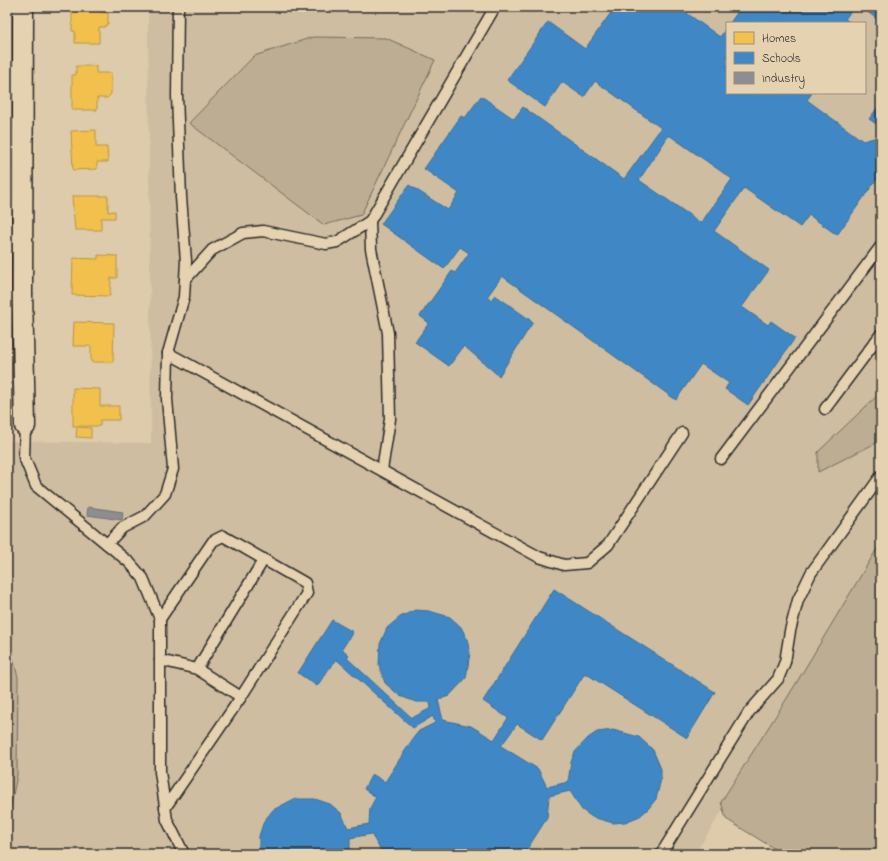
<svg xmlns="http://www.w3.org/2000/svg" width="888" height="861" font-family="'Indie Flower',sans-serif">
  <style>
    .built { fill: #cebda0; fill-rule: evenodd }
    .green { fill: #bdae93; stroke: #746c5f }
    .homes { fill: #f2c14e; stroke: #b69444 }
    .schools { fill: #3f88c5; stroke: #396c97; fill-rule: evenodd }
    .industry { fill: #8d8d92; stroke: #707073 }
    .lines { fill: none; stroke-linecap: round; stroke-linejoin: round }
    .lane-casing { stroke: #2b2b2b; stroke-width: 13 }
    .street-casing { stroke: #2b2b2b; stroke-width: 23 }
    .lane { stroke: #e5d2b0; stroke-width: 10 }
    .street { stroke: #e5d2b0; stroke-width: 20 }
  </style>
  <rect width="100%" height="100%" fill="#decbab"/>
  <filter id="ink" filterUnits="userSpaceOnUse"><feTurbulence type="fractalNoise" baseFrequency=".025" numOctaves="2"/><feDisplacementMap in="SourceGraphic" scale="8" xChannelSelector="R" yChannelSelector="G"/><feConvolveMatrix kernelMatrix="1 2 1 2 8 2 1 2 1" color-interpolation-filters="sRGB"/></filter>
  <g filter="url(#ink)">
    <path class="built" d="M148 7H881V558L695 854H7V441L151 443ZM727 23H865V93H727Z"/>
    <g class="green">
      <path d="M313 37 386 38 435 60 361 215 324 225 189 123 254 56Z"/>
      <path d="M881 392 880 441 818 472V452Z"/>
      <path d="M881 542V854H783L726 819 721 802 789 695Z"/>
      <path d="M7 636 18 677 17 775 7 826Z"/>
    </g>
    <g class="homes">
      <path d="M72 7H100L99 12 108 13V24L104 27H99V43H75V31H72Z"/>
      <path d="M76 66H96V73H111V94L107 98H97V110H72V75H76Z"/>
      <path d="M96 130V147H107L108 162H97V169L73 170 71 131Z"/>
      <path d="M72 196H108V212L115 211V218H101V230H75Z"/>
      <path d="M98 255 117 256V278H111L110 296 72 295 73 258 98 259Z"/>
      <path d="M74 322 114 323 113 362H91V346H73Z"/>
      <path d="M73 388 100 389V406H119V420H100V426H73Z"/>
      <path d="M77 427 91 428V438L76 437Z"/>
    </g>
    <g class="schools">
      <path d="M615 7H678L720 37 727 27V93H812L807 100 863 141 881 136V173L837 235 809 215 800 227 744 188 714 231 769 270 742 307 768 325 771 321 795 338 748 405 725 389 729 383 701 364 676 400 502 276 487 297 491 300 495 295 533 322 499 376 464 346 449 366 415 342 429 323 420 316 452 271 455 273 469 253 460 247 444 269 381 224 409 185 448 210 459 193 424 169 461 116 465 118 481 96 514 119 523 107 624 179 661 128 595 81 584 97 562 82 545 107 507 80 548 22 585 49ZM669 135 732 179 701 223 639 180Z"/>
      <path d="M741 7H854L845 19 851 23H730Z"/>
      <path d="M861 7H881V22Z"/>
      <path d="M881 103V127L869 119Z"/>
      <path d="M554 589 715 692 687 738 585 673 542 740 517 724 501 746 538 769 547 787 568 782 571 762 575 752 588 738 597 732 613 730 639 737 653 750 661 769V779L656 799 648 809 640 816 625 822 613 823 592 817 582 810 570 791 549 796 547 818 524 854H383L371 834 350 838V854H259V836L264 821 273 810 294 799H315L330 804 341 813 348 828 369 824 370 808 376 797 364 789 372 774 385 782 414 737 419 731 435 723 433 716 413 728 336 659 317 686 298 673 332 620 353 632 342 649 349 655 347 658 412 718 431 708 430 702H416L400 696 385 683 379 665 380 644 387 628 400 617 415 610 429 611 450 617 461 627 467 639 470 653 466 678 449 696 438 700 443 720 471 726 494 740 508 718 483 701Z"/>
    </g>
    <path class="industry" d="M88 507 123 512 122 520 87 515Z"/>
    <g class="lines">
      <g class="lane-casing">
        <g id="lane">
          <path d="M370 221 371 249 388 333 390 419 382 470"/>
          <path d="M185 280 212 250 243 233 263 231 326 244 337 242 370 221 495 7"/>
          <path d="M168 353 539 557 564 565 587 563 608 545 682 433"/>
          <path d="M825 409 881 334"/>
          <path d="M25 426 24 457 36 486 130 563 143 578 160 619V772L167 820 184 854"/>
          <path d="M721 459 881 246"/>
          <path d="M107 544 122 528 145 516 165 494 173 469 167 399 168 353 184 297 186 261 181 197 177 96 178 7"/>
          <path d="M160 619 213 541 223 536 305 583 307 593 241 697 165 808"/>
          <path d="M160 660 197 669 241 697"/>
          <path d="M197 669 264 559"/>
          <path d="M661 854 749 712 778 679 785 662 790 631 798 600 811 573 881 476"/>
        </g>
      </g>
      <g class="street-casing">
        <path id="street" d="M23 7 22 294 25 426"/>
      </g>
      <use href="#lane" class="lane"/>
      <use href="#street" class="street"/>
    </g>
  </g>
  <rect width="888" height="861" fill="none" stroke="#e5d2b0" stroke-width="24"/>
  <rect x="12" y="12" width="864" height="837" fill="none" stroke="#2b2b2b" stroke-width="1.5" filter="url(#ink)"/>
  <rect x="726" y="22" width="140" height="72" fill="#e5d2b0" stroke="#9b8f7b"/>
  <rect x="734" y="32" width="20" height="12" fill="#f2c14e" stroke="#9b8f7b"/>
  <text x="762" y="42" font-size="12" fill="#2b2b2b">Homes</text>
  <rect x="734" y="52" width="20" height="12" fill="#3f88c5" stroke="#9b8f7b"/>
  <text x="762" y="62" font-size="12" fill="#2b2b2b">Schools</text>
  <rect x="734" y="72" width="20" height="12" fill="#8d8d92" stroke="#9b8f7b"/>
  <text x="762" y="82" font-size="12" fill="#2b2b2b">Industry</text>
</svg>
